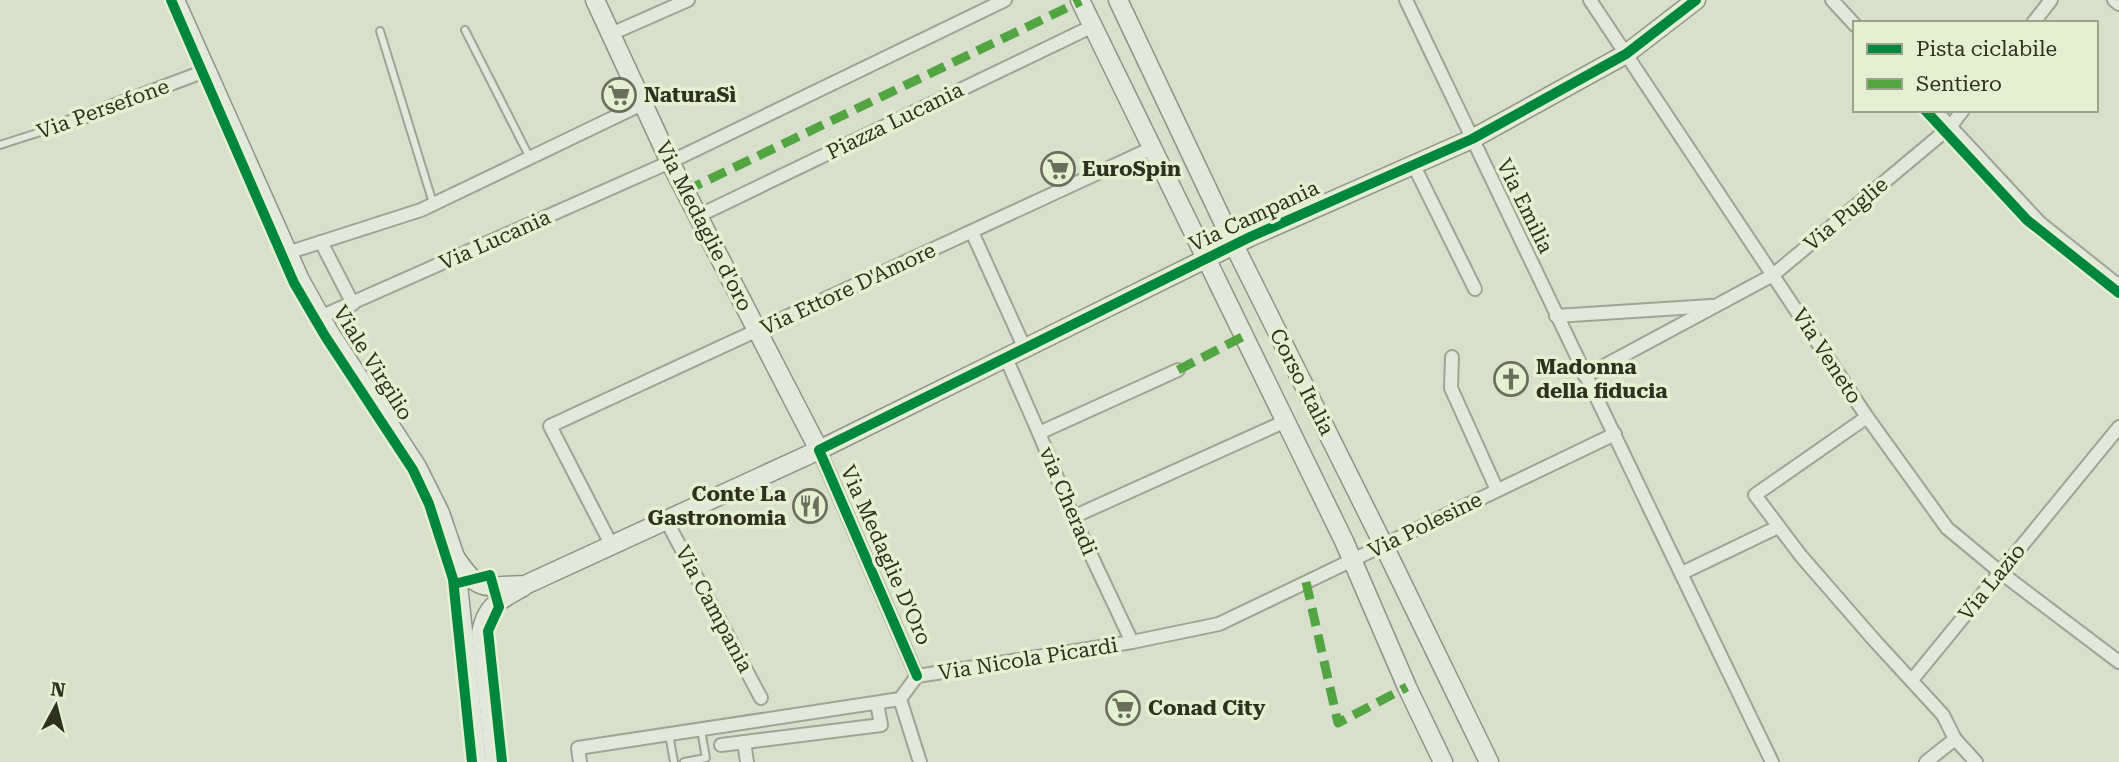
<svg xmlns="http://www.w3.org/2000/svg" width="2119" height="762" font-family="'Roboto Serif',serif">
  <style>
    .lines { fill: none; stroke-linecap: round; stroke-linejoin: round }
    .lane-casing { stroke: #a0a495; stroke-width: 10 }
    .street-casing { stroke: #a0a495; stroke-width: 16 }
    .secondary-casing { stroke: #8f9485; stroke-width: 21 }
    .lane { stroke: #e3e8dc; stroke-width: 6 }
    .street { stroke: #e3e8dc; stroke-width: 12 }
    .secondary { stroke: #e3e8dc; stroke-width: 18 }
    .quiet { stroke: #52a541; stroke-width: 9; stroke-dasharray: 18 9; stroke-linecap: butt }
    .cycleway-casing { stroke: #e4f0d2; stroke-width: 15 }
    .cycleway { stroke: #00873e; stroke-width: 10 }
    .labels { text-anchor: middle; dominant-baseline: central; stroke-width: 7; stroke-linejoin: round; paint-order: stroke }
    .poi-label { font-size: 21px; font-weight: bold; fill: #2e311f; stroke: #e4f0d2; text-anchor: start }
    .street-label { font-size: 21px; fill: #2e311f; stroke: #e4f0d2 }
  </style>
  <rect width="100%" height="100%" fill="#d8dfcc"/>
  <g class="lines">
    <g class="lane-casing">
      <g id="lane">
        <path d="M465 30 530 158"/>
        <path d="M380 31 433 203"/>
        <path d="M0 145 65 124"/>
        <path d="M669 734 674 762"/>
        <path d="M684 762 706 758 701 730"/>
      </g>
    </g>
    <g class="street-casing">
      <g id="street">
        <path d="M1406 0C1526 255 1650 508 1772 762"/>
        <path d="M1590 0 1867 417 1947 528 2000 572 2119 662"/>
        <path d="M1832 0 1855 25"/>
        <path d="M2114 0 2119 4"/>
        <path d="M2033 23 2051 0"/>
        <path d="M611 34 688 0"/>
        <path d="M1935 110 2040 223 2119 286"/>
        <path d="M65 124 205 71"/>
        <path d="M1413 164 1475 289"/>
        <path d="M698 216 1093 26"/>
        <path d="M972 232 1025 349"/>
        <path d="M321 242 353 304"/>
        <path d="M287 253 421 210 644 103"/>
        <path d="M1556 316 1711 306"/>
        <path d="M320 317 670 162 1005 0"/>
        <path d="M1452 357 1451 388 1497 490"/>
        <path d="M1006 358 1039 433 1073 517 1132 642"/>
        <path d="M1585 376 1773 275 1950 127 1963 110"/>
        <path d="M1867 417 1755 495 1801 556 1875 641 1943 715 1955 739 1976 762"/>
        <path d="M1039 433 1178 370"/>
        <path d="M819 450 917 676"/>
        <path d="M1073 517 1286 421"/>
        <path d="M666 520 761 698"/>
        <path d="M612 546 550 426 1152 148"/>
        <path d="M1682 573 1778 527"/>
        <path d="M1912 680 2119 427"/>
        <path d="M900 699 920 762"/>
        <path d="M744 742 747 762"/>
        <path d="M721 745 881 725 877 703"/>
        <path d="M580 762 578 748 900 699 917 676 1132 642 1219 624 1615 434"/>
        <path d="M1926 762 1955 739"/>
      </g>
    </g>
    <g class="secondary-casing">
      <g id="secondary">
        <path d="M175 0 300 280 329 332 417 467 440 513 455 557 477 762"/>
        <path d="M595 0 670 162 819 450"/>
        <path d="M1080 0 1344 541 1407 687 1443 762"/>
        <path d="M1118 0 1234 245 1384 546 1489 762"/>
        <path d="M455 557C480 594 483 586 525 585L819 450 1250 237 1472 139 1626 54 1696 0"/>
        <path d="M495 762 481 633C486 605 500 600 523 587"/>
      </g>
    </g>
    <use href="#lane" class="lane"/>
    <use href="#street" class="street"/>
    <use href="#secondary" class="secondary"/>
    <g class="quiet">
      <path d="M685 191 1081 1"/>
      <path d="M1178 370 1244 336"/>
      <path d="M1306 582 1338 723 1407 687"/>
    </g>
    <g class="cycleway-casing">
      <g id="cycleway">
        <path d="M171 0 294 283 325 336 413 470 429 504 453 579 472 762"/>
        <path d="M1925 110 2027 220 2119 293"/>
        <path d="M454 584 490 575 499 607 488 631 502 762"/>
        <path d="M917 676 819 450 1250 237 1472 139 1626 54 1696 0"/>
      </g>
    </g>
    <use href="#cycleway" class="cycleway"/>
  </g>
  <defs>
    <g id="supermarket-ring" transform="scale(1.75)"><circle r="9.5" fill="#e4f0d2" stroke="#6a6e5c" stroke-width="1.5"/><path d="M-6-5.5h2.5l.6 2H6L4.5 2H-2.5L-4.4-4H-6ZM-1.5 3.2a1.3 1.3 0 1 0 .1 0ZM3 3.2a1.3 1.3 0 1 0 .1 0Z" fill="#6a6e5c"/></g>
    <g id="church-ring" transform="scale(1.75)"><circle r="9.5" fill="#e4f0d2" stroke="#6a6e5c" stroke-width="1.5"/><path d="M-1.2-6h2.4v3.5h3.3v2.4h-3.3V6h-2.4V-.1h-3.3v-2.4h3.3Z" fill="#6a6e5c"/></g>
    <g id="restaurant-ring" transform="scale(1.75)"><circle r="9.5" fill="#e4f0d2" stroke="#6a6e5c" stroke-width="1.5"/><path d="M-5-6h1v4h1v-4h1v4h1v-4h1v5L-1.5 .5V6h-2V.5L-5-1ZM5-6V6H3V1.5H1.5Q1.5-4 5-6Z" fill="#6a6e5c"/></g>
  </defs>
  <g fill-rule="evenodd">
    <use href="#supermarket-ring" x="619" y="95"/>
    <use href="#supermarket-ring" x="1058" y="169"/>
    <use href="#church-ring" x="1511" y="379"/>
    <use href="#restaurant-ring" x="810" y="506"/>
    <use href="#supermarket-ring" x="1123" y="708"/>
  </g>
  <g class="labels">
    <g class="poi-label">
      <text x="644" y="95">NaturaSì</text>
      <text x="1082" y="169">EuroSpin</text>
      <text x="1536" y="367">Madonna<tspan x="1536" dy="24">della fiducia</tspan></text>
      <text x="786" y="494" text-anchor="end">Conte La<tspan x="786" dy="24">Gastronomia</tspan></text>
      <text x="1148" y="708">Conad City</text>
    </g>
    <g class="street-label">
      <text transform="translate(103 109) rotate(-20)">Via Persefone</text>
      <text transform="translate(895 121) rotate(-26)">Piazza Lucania</text>
      <text transform="translate(1525 206) rotate(64)">Via Emilia</text>
      <text transform="translate(1846 214) rotate(-40)">Via Puglie</text>
      <text transform="translate(1254 216) rotate(-25)">Via Campania</text>
      <text transform="translate(704 226) rotate(63)">Via Medaglie d'oro</text>
      <text transform="translate(495 240) rotate(-24)">Via Lucania</text>
      <text transform="translate(848 289) rotate(-25)">Via Ettore D'Amore</text>
      <text transform="translate(1827 356) rotate(57)">Via Veneto</text>
      <text transform="translate(373 363) rotate(58)">Viale Virgilio</text>
      <text transform="translate(1302 382) rotate(63)">Corso Italia</text>
      <text transform="translate(1068 501) rotate(67)">via Cheradi</text>
      <text transform="translate(1425 525) rotate(-26)">Via Polesine</text>
      <text transform="translate(886 555) rotate(66)">Via Medaglie D'Oro</text>
      <text transform="translate(1992 582) rotate(-51)">Via Lazio</text>
      <text transform="translate(714 609) rotate(62)">Via Campania</text>
      <text transform="translate(1028 659) rotate(-9)">Via Nicola Picardi</text>
    </g>
  </g>
  <rect x="1853" y="21" width="245" height="91" fill="#e4f0d2" stroke="#9ba48a" stroke-width="2"/>
  <rect x="1867" y="44" width="35" height="10" fill="#00873e" stroke="#9ba48a" stroke-width="2"/>
  <text x="1916" y="56" font-size="21" fill="#2e311f">Pista ciclabile</text>
  <rect x="1867" y="79" width="35" height="10" fill="#52a541" stroke="#9ba48a" stroke-width="2"/>
  <text x="1916" y="91" font-size="21" fill="#2e311f">Sentiero</text>
  <g transform="translate(56 706) rotate(7)" stroke="#e4f0d2" stroke-width="5" paint-order="stroke">
  <path d="M0-5L12 26L0 18L-12 26Z" fill="#2e311f"/>
  <text y="-10" font-size="19" font-weight="bold" text-anchor="middle" fill="#2e311f">N</text>
  </g>
</svg>
